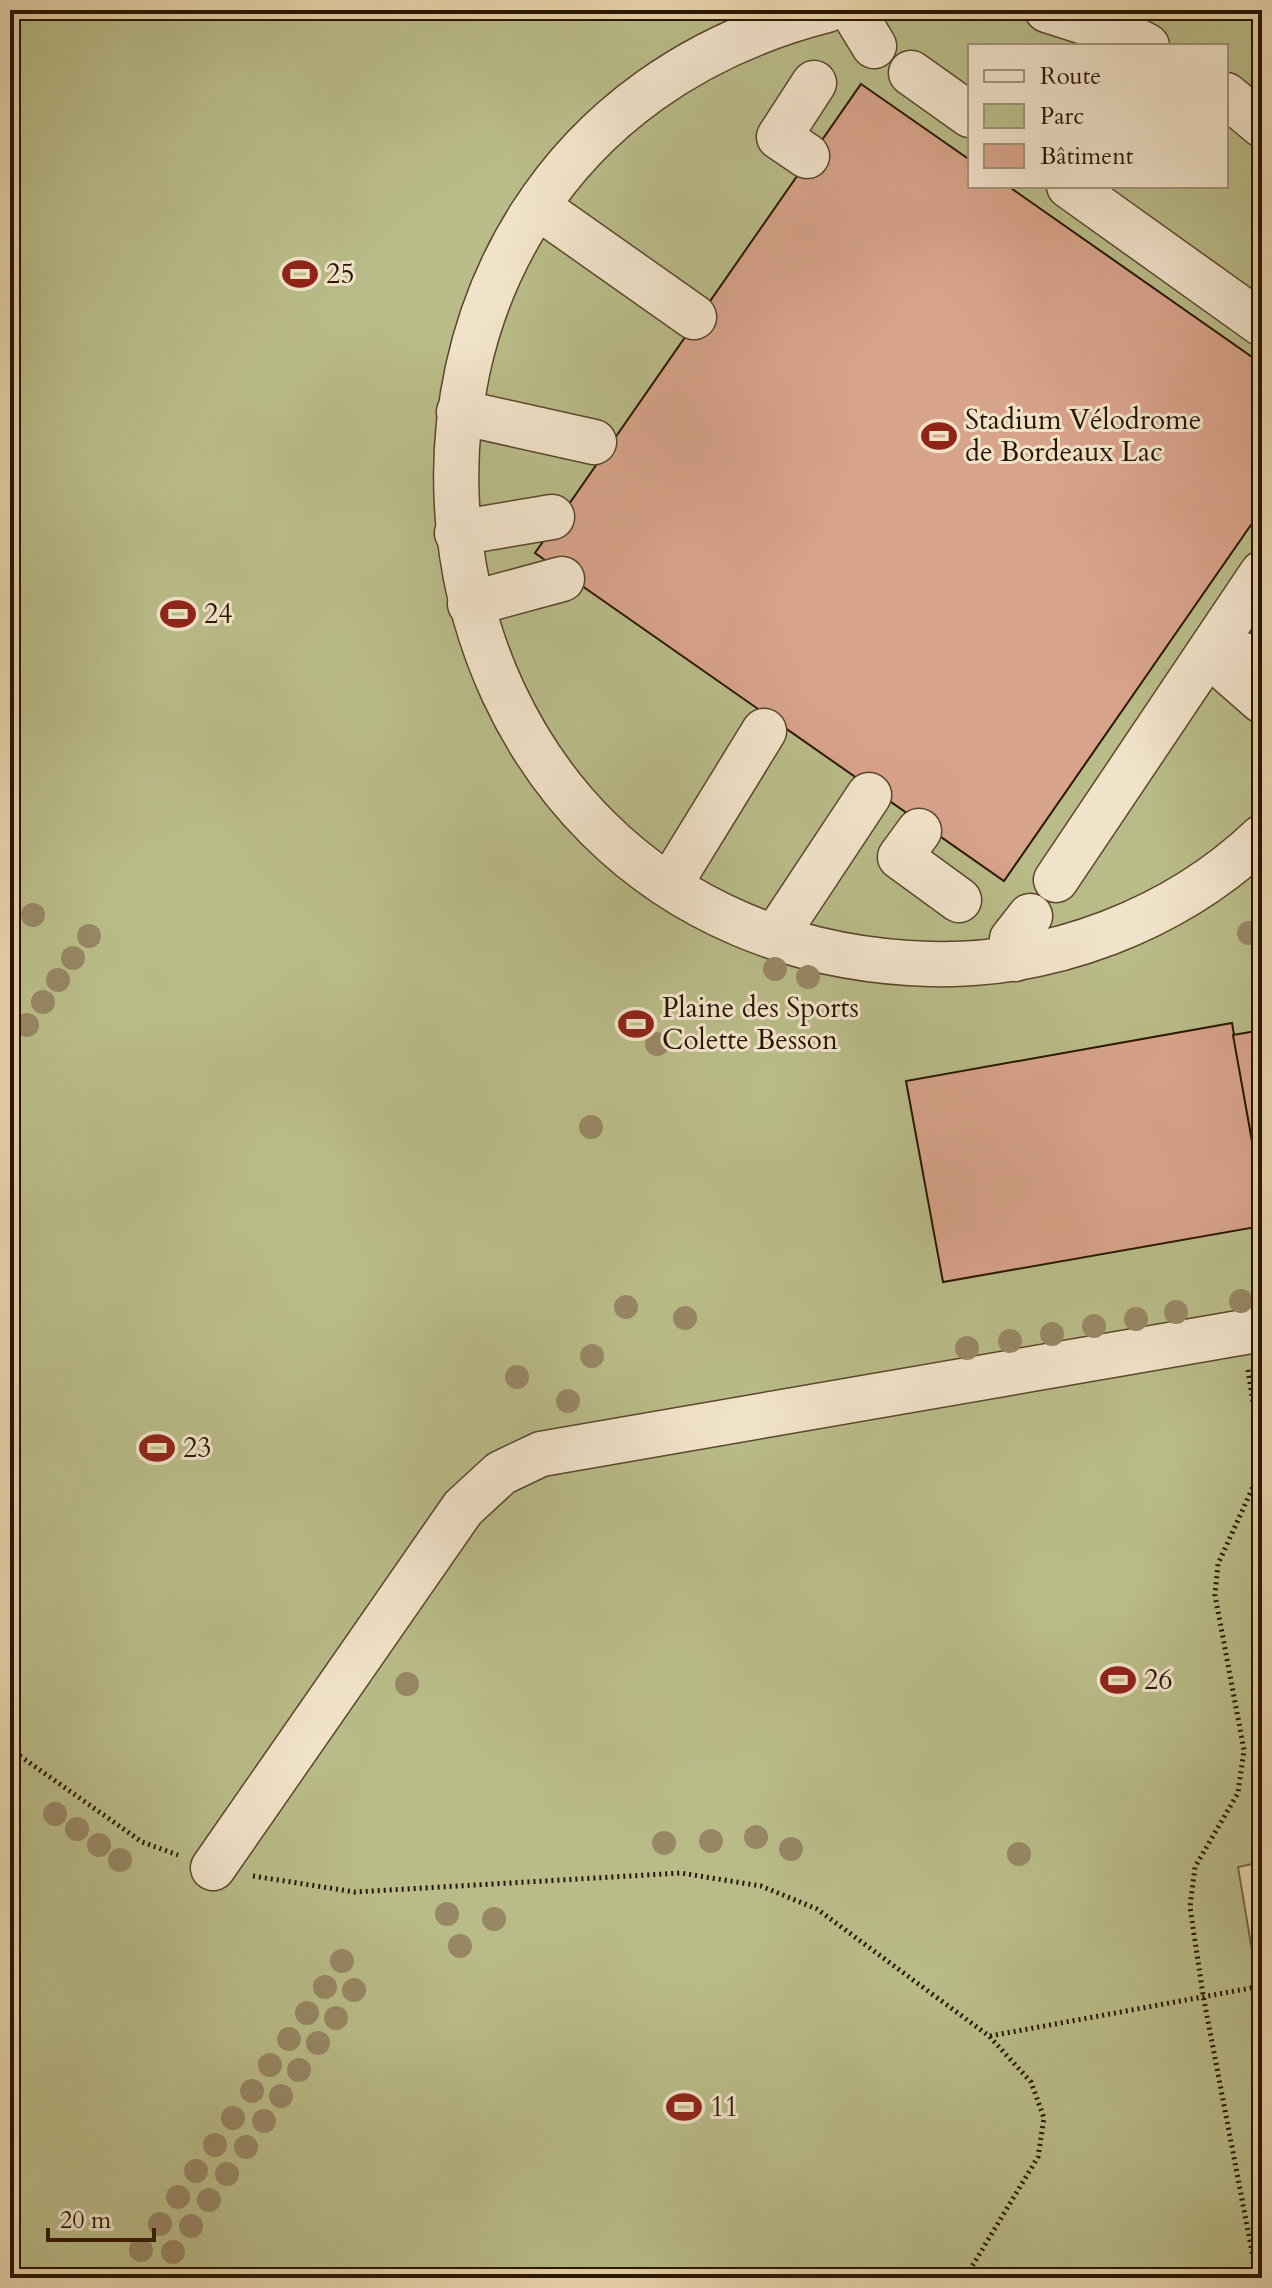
<svg xmlns="http://www.w3.org/2000/svg" width="1272" height="2288" font-family="Cardo,serif">
  <style>
    .green { fill: #b9bc88; stroke: #716945; stroke-width: 2; fill-rule: evenodd }
    .building { fill: #d8a38b; stroke: #291602; stroke-width: 2 }
    .lines { fill: none; stroke-linecap: round; stroke-linejoin: round }
    .minor-casing { stroke: #59462d; stroke-width: 47 }
    .path { stroke: #291602; stroke-width: 5; stroke-dasharray: 2 4; stroke-linecap: butt }
    .minor { stroke: #f1e3ca; stroke-width: 44 }
    .tree { fill: #978765 }
    .labels { text-anchor: middle; dominant-baseline: central; stroke-width: 6; stroke-linejoin: round; paint-order: stroke }
    .poi-label { font-size: 28px; fill: #291602; stroke: #f1e3ca; text-anchor: start }
  </style>
  <rect width="100%" height="100%" fill="#e9d4ad"/>
  <filter id="stains"><feTurbulence type="fractalNoise" baseFrequency=".0025" numOctaves="4"/><feColorMatrix values="0 0 0 0 .2 0 0 0 0 .09 0 0 0 0 .02 0 0 0 .5 -.17"/></filter>
  <radialGradient id="worn" r=".72"><stop offset=".6" stop-color="#630" stop-opacity="0"/><stop offset="1" stop-color="#630" stop-opacity=".3"/></radialGradient>
  <path class="green" d="M10 10H1262V1862L1238 1867 1262 2010V2278H10ZM970 46H1226V186H970Z"/>
  <g class="building">
    <path d="M861 84 970 160V186H1008L1262 364V509L1004 881 535 553Z"/>
    <path d="M1232 1023 1262 1197V1226L943 1282 906 1081Z"/>
    <path d="M1262 1030V1197L1233 1035Z"/>
  </g>
  <g class="lines">
    <g class="minor-casing">
      <g id="minor">
        <path d="M827 10C274 151 365 949 931 964 1051 967 1175 920 1262 837"/>
        <path d="M852 10 874 46"/>
        <path d="M1047 10 1128 36 1147 46"/>
        <path d="M911 73 970 115"/>
        <path d="M1226 95 1262 125"/>
        <path d="M807 156 779 137 814 83"/>
        <path d="M1069 186 1262 324"/>
        <path d="M538 207 694 317"/>
        <path d="M459 412 594 442"/>
        <path d="M457 533 552 517"/>
        <path d="M470 604 562 579"/>
        <path d="M1244 655 1230 673 1262 701"/>
        <path d="M919 831 900 857 959 900"/>
        <path d="M1056 880 1262 573"/>
        <path d="M670 884 764 731"/>
        <path d="M775 937 869 795"/>
        <path d="M1015 959 1012 939 1030 916"/>
        <path d="M213 1868 463 1508 501 1473 541 1454 1262 1329"/>
      </g>
    </g>
    <g class="path">
      <path d="M1248 1370 1260 1446 1258 1476 1218 1564 1215 1595 1244 1750 1238 1793 1195 1867 1190 1907 1203 1995 1257 2278"/>
      <path d="M10 1749 142 1842 178 1855"/>
      <path d="M253 1876 355 1892 681 1873 761 1886 817 1909 989 2036 1031 2082 1044 2118 1038 2157 965 2278"/>
      <path d="M990 2036 1262 1986"/>
    </g>
    <use href="#minor" class="minor"/>
  </g>
  <g class="tree">
    <circle cx="33" cy="915" r="12"/>
    <circle cx="1249" cy="933" r="12"/>
    <circle cx="89" cy="936" r="12"/>
    <circle cx="73" cy="958" r="12"/>
    <circle cx="775" cy="969" r="12"/>
    <circle cx="808" cy="977" r="12"/>
    <circle cx="58" cy="980" r="12"/>
    <circle cx="43" cy="1002" r="12"/>
    <circle cx="27" cy="1025" r="12"/>
    <circle cx="657" cy="1044" r="12"/>
    <circle cx="591" cy="1127" r="12"/>
    <circle cx="1241" cy="1301" r="12"/>
    <circle cx="626" cy="1307" r="12"/>
    <circle cx="1176" cy="1312" r="12"/>
    <circle cx="685" cy="1318" r="12"/>
    <circle cx="1136" cy="1319" r="12"/>
    <circle cx="1094" cy="1326" r="12"/>
    <circle cx="1052" cy="1334" r="12"/>
    <circle cx="1010" cy="1341" r="12"/>
    <circle cx="967" cy="1348" r="12"/>
    <circle cx="592" cy="1356" r="12"/>
    <circle cx="517" cy="1377" r="12"/>
    <circle cx="568" cy="1401" r="12"/>
    <circle cx="407" cy="1684" r="12"/>
    <circle cx="55" cy="1814" r="12"/>
    <circle cx="77" cy="1829" r="12"/>
    <circle cx="756" cy="1837" r="12"/>
    <circle cx="711" cy="1841" r="12"/>
    <circle cx="664" cy="1843" r="12"/>
    <circle cx="99" cy="1845" r="12"/>
    <circle cx="791" cy="1849" r="12"/>
    <circle cx="1019" cy="1854" r="12"/>
    <circle cx="120" cy="1860" r="12"/>
    <circle cx="447" cy="1914" r="12"/>
    <circle cx="494" cy="1919" r="12"/>
    <circle cx="460" cy="1946" r="12"/>
    <circle cx="342" cy="1961" r="12"/>
    <circle cx="325" cy="1987" r="12"/>
    <circle cx="354" cy="1990" r="12"/>
    <circle cx="307" cy="2013" r="12"/>
    <circle cx="336" cy="2018" r="12"/>
    <circle cx="289" cy="2039" r="12"/>
    <circle cx="318" cy="2043" r="12"/>
    <circle cx="270" cy="2065" r="12"/>
    <circle cx="299" cy="2070" r="12"/>
    <circle cx="252" cy="2091" r="12"/>
    <circle cx="281" cy="2096" r="12"/>
    <circle cx="233" cy="2118" r="12"/>
    <circle cx="264" cy="2121" r="12"/>
    <circle cx="215" cy="2145" r="12"/>
    <circle cx="246" cy="2147" r="12"/>
    <circle cx="196" cy="2171" r="12"/>
    <circle cx="227" cy="2174" r="12"/>
    <circle cx="178" cy="2197" r="12"/>
    <circle cx="209" cy="2200" r="12"/>
    <circle cx="160" cy="2224" r="12"/>
    <circle cx="191" cy="2226" r="12"/>
    <circle cx="141" cy="2250" r="12"/>
    <circle cx="173" cy="2252" r="12"/>
  </g>
  <defs>
    <g id="stadium-bare" transform="scale(2.76)"><path d="M0-5a6.5 5 0 1 0 0 10a6.5 5 0 1 0 0-10ZM-3.5-1.8h7v3.6h-7Z" fill="#8f2418" stroke="#f1e3ca" stroke-width="2.5" paint-order="stroke"/></g>
  </defs>
  <g fill-rule="evenodd">
    <use href="#stadium-bare" x="300" y="274"/>
    <use href="#stadium-bare" x="939" y="436"/>
    <use href="#stadium-bare" x="178" y="614"/>
    <use href="#stadium-bare" x="636" y="1024"/>
    <use href="#stadium-bare" x="157" y="1448"/>
    <use href="#stadium-bare" x="1118" y="1680"/>
    <use href="#stadium-bare" x="684" y="2107"/>
  </g>
  <g class="labels">
    <g class="poi-label">
      <text x="326" y="274">25</text>
      <text x="965" y="420">Stadium Vélodrome<tspan x="965" dy="32">de Bordeaux Lac</tspan></text>
      <text x="204" y="614">24</text>
      <text x="662" y="1008">Plaine des Sports<tspan x="662" dy="32">Colette Besson</tspan></text>
      <text x="183" y="1448">23</text>
      <text x="1144" y="1680">26</text>
      <text x="710" y="2107">11</text>
    </g>
  </g>
  <rect width="1272" height="2288" fill="none" stroke="#e9d4ad" stroke-width="40"/>
  <rect x="12" y="12" width="1248" height="2264" fill="none" stroke="#291602" stroke-width="4"/>
  <rect x="20" y="20" width="1232" height="2248" fill="none" stroke="#291602" stroke-width="2"/>
  <rect x="968" y="44" width="260" height="144" fill="#f1e3ca" stroke="#a1917a" stroke-width="2"/>
  <rect x="984" y="70" width="40" height="12" fill="#f1e3ca" stroke="#a1917a" stroke-width="2"/>
  <text x="1040" y="84" font-size="24" fill="#291602">Route</text>
  <rect x="984" y="104" width="40" height="24" fill="#b9bc88" stroke="#a1917a" stroke-width="2"/>
  <text x="1040" y="124" font-size="24" fill="#291602">Parc</text>
  <rect x="984" y="144" width="40" height="24" fill="#d8a38b" stroke="#a1917a" stroke-width="2"/>
  <text x="1040" y="164" font-size="24" fill="#291602">Bâtiment</text>
  <path d="M48 2228v12h106v-12" fill="none" stroke="#291602" stroke-width="4"/>
  <text x="60" y="2228" font-size="24" fill="#291602" stroke="#f1e3ca" stroke-width="6" paint-order="stroke">20 m</text>
  <rect width="100%" height="100%" filter="url(#stains)"/>
  <rect width="100%" height="100%" fill="url(#worn)"/>
</svg>
